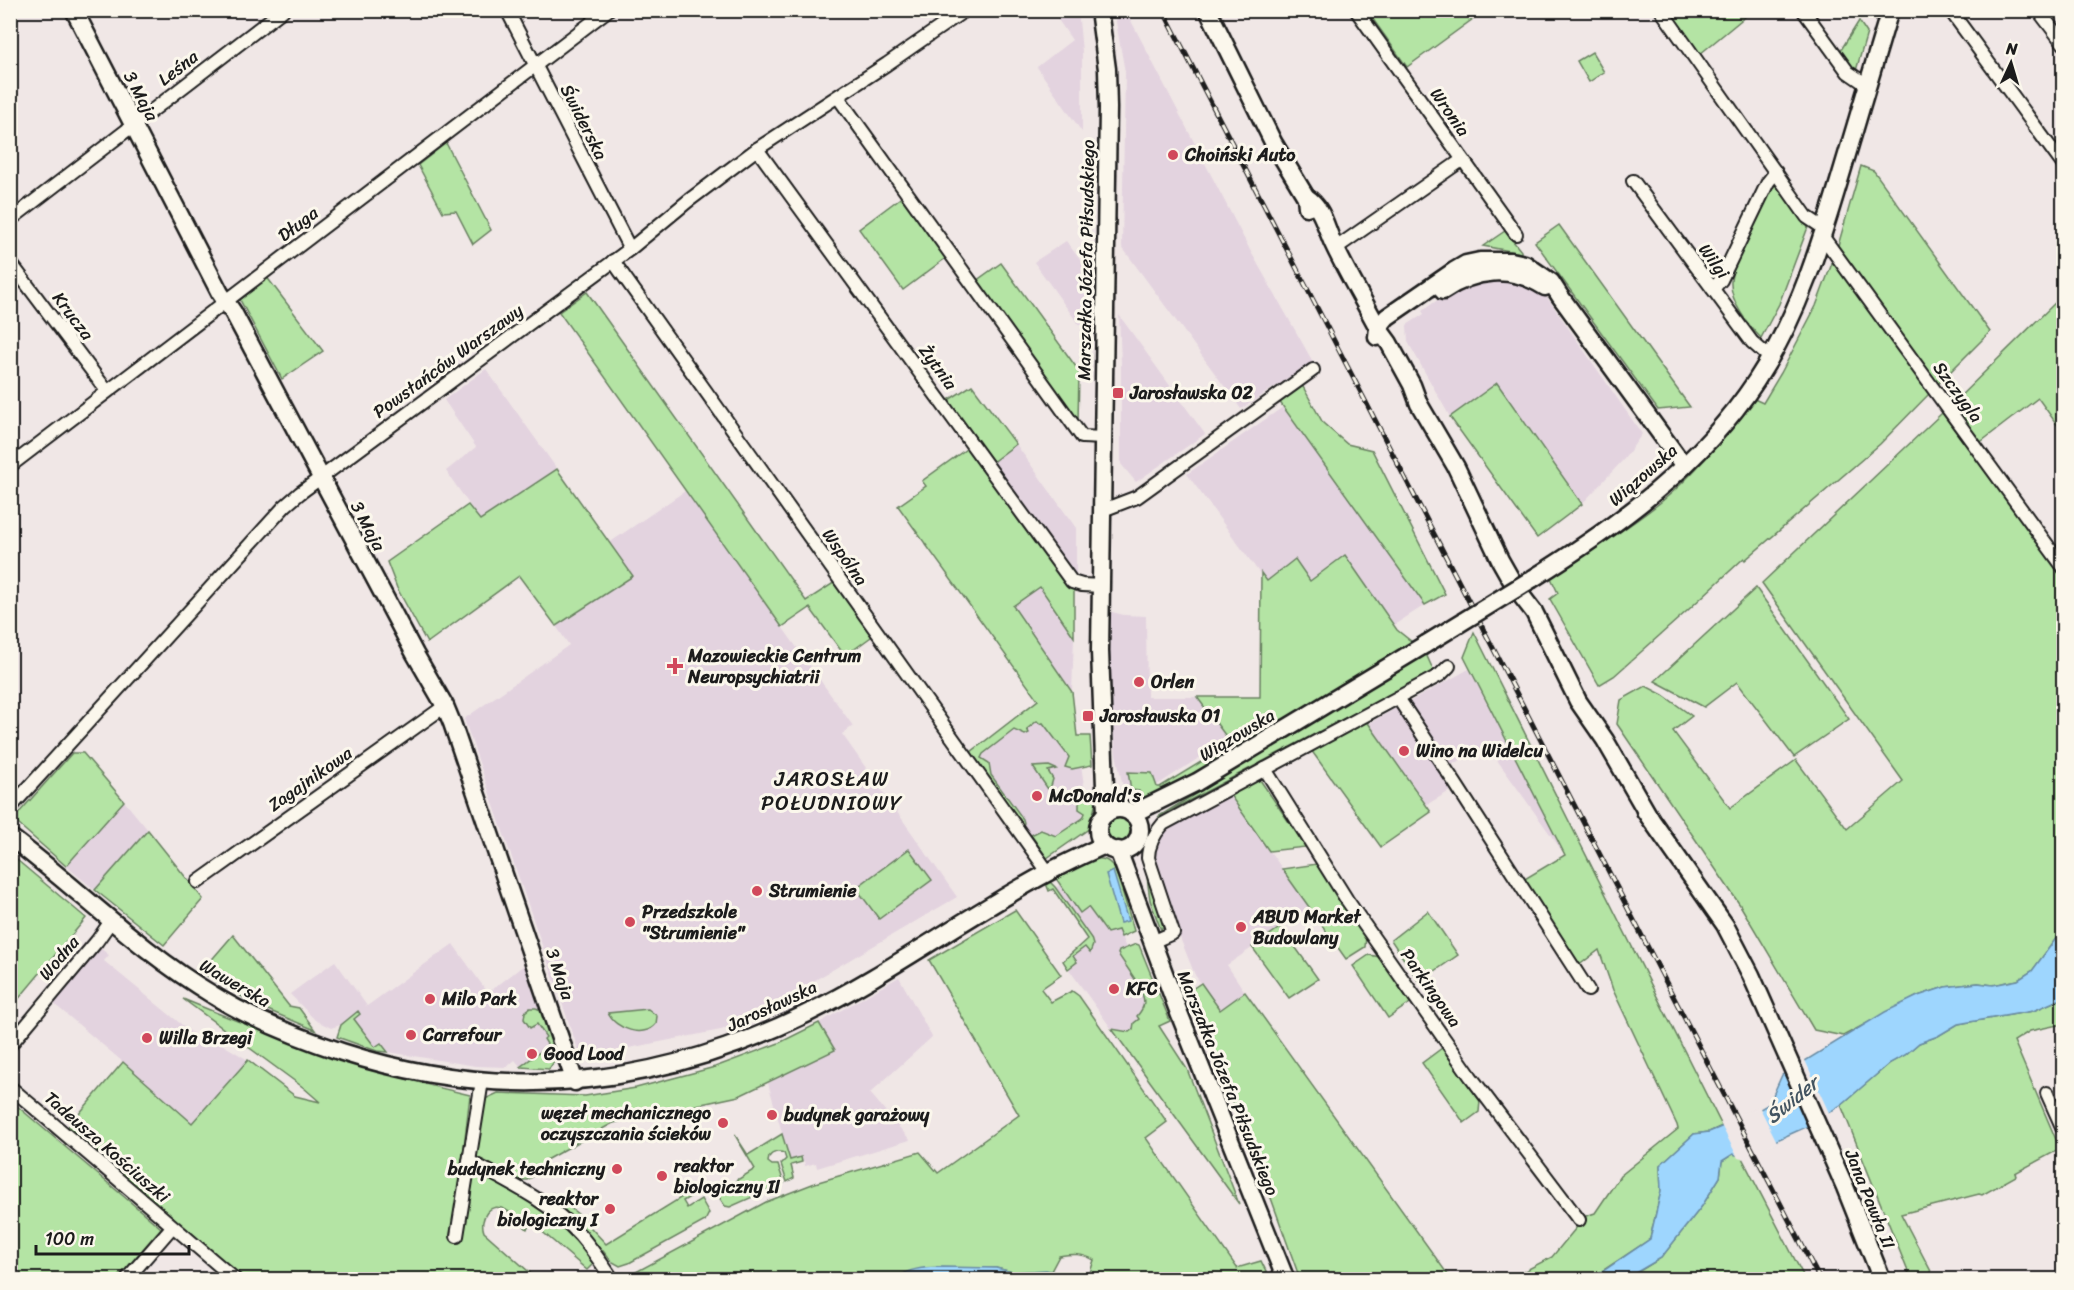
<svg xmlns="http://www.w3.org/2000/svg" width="2074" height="1290" font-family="Sriracha,sans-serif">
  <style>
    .built { fill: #e3d3df }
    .green { fill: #b4e4a4; stroke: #688060; stroke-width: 1.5 }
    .water { fill: #9ed6fe; stroke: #6a8ca4; stroke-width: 1.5 }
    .pier { fill: #f0e7e6 }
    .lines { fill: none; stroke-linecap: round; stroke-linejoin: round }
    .street-casing { stroke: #1c1c1c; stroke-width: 16 }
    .secondary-casing { stroke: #1c1c1c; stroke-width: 21 }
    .street { stroke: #fbf7ec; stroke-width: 12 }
    .secondary { stroke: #fbf7ec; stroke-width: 16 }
    .rail-casing { stroke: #1c1c1c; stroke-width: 5 }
    .rail { stroke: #fbf7ec; stroke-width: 3; stroke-dasharray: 9; stroke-linecap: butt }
    .secondary-bridge-casing { stroke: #1c1c1c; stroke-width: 21; stroke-linecap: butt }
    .secondary-bridge { stroke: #fbf7ec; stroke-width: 16 }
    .poi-dot { fill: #d1495b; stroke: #fbf7ec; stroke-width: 2 }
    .labels { text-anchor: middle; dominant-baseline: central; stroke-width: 6; stroke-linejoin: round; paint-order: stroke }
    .street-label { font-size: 18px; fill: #1c1c1c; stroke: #fbf7ec }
    .poi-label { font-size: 18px; font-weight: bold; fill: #1c1c1c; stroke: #fbf7ec; text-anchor: start }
    .water-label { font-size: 20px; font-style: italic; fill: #435460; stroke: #fbf7ec }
    .quarter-label { font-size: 21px; letter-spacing: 1.5px; fill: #1c1c1c; stroke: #fbf7ec }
  </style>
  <rect width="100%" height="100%" fill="#f0e7e6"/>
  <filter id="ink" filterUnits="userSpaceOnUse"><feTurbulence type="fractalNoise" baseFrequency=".0167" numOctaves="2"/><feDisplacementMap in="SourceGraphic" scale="12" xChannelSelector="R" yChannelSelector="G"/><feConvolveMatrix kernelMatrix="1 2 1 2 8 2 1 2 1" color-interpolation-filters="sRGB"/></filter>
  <g filter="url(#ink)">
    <g class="built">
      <path d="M1052 11H1077L1079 20 1082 52V132L1037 67 1072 40Z"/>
      <path d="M1114 11H1126L1251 252 1313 362 1241 409 1122 247 1125 72Z"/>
      <path d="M1066 241 1089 272 1088 323 1079 325 1034 262Z"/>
      <path d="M1509 276 1544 293 1642 434 1624 459 1582 504 1497 383 1450 417 1408 342 1407 325 1424 314 1422 311 1460 284Z"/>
      <path d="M1119 315 1205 434 1136 482 1121 464V363Z"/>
      <path d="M486 369 557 469 480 520 446 471 476 447 444 400Z"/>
      <path d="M1283 407 1425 605 1394 625 1345 555 1309 581 1266 582 1187 474Z"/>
      <path d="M1016 444 1076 528V579L991 463Z"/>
      <path d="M685 491 853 726 842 734 957 897 752 1017 721 1030 588 1056 579 1052 464 719 569 645 556 626 633 576 609 543Z"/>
      <path d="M1040 587 1074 637 1072 692 1012 606Z"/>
      <path d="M1108 611 1124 615 1146 616 1147 697H1197L1228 739 1145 793 1138 786 1123 787 1116 754 1112 719Z"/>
      <path d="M1469 669 1565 855 1487 746 1449 766 1404 705Z"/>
      <path d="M1038 700 1080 758 1085 792 1083 818 1039 847 971 752Z"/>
      <path d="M1400 706 1455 788 1426 805 1368 724Z"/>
      <path d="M1230 795 1310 908 1227 965 1245 992 1220 1010 1195 975 1170 913 1152 858 1163 829Z"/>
      <path d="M124 801 148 830 95 890 66 866Z"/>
      <path d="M1089 868 1088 907 1107 933 1118 929 1126 948 1119 951 1118 955 1142 988 1140 990 1150 1012 1126 1036 1116 1035 1063 961 1087 940 1053 889Z"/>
      <path d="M453 944 488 993 524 965 551 1044 520 1066 515 1060 507 1067 476 1066 388 1052 337 1037 340 1025 331 1028 315 1020 290 994 335 961 367 1006Z"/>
      <path d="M100 948 109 955 104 961 209 1047 215 1040 248 1060 192 1123 123 1062 53 1003Z"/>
      <path d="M899 977 932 1037 870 1093 910 1140 817 1168 816 1163 805 1166 804 1161 794 1163 790 1161 768 1083 835 1050 819 1023Z"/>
    </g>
    <g class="green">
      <path d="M1367 11H1484L1407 67Z"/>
      <path d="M1669 11H1752L1700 54Z"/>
      <path d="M1859 21 1867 33 1855 74 1839 53Z"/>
      <path d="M1592 52 1604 72 1589 82 1577 61Z"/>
      <path d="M446 143 491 230 473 244 456 211 443 212 418 165Z"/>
      <path d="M1861 166 1874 171 1990 332 1937 385 1837 249Z"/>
      <path d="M1773 185 1782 188 1808 227 1779 304 1761 338C1748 325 1730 302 1731 282 1732 258 1761 208 1773 185Z"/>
      <path d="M903 196 947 257 903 290 859 229Z"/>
      <path d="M1559 225 1690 407 1658 410 1535 242Z"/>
      <path d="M1505 231 1521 251V253L1483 246Z"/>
      <path d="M1834 258 1931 392 1880 444 1745 560 1744 558 1687 611 1614 676 1599 685 1550 599 1558 593 1551 578C1588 553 1626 530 1661 502 1697 472 1726 436 1752 398L1763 403 1781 373 1816 306Z"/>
      <path d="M1001 263 1079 371 1078 423 976 281Z"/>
      <path d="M266 276 323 351 282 379 238 296Z"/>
      <path d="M587 292 806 601 835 582 873 635 871 637 845 656 810 608 782 627 559 312Z"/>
      <path d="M2063 295V433L2038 398 1978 444 1951 405Z"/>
      <path d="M1497 383 1582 504 1537 538 1450 417Z"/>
      <path d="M972 385 1016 444 991 463 947 401Z"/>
      <path d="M1302 385 1323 423 1347 444 1372 450 1445 594 1425 605 1279 401Z"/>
      <path d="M1942 413 2063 575V929L2032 971 2018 980 1993 985 1978 983 1945 987 1918 996 1843 1036 1814 1030 1740 905 1617 724 1621 700 1646 686 1663 695 1692 716 1673 731 1730 808 1796 760 1847 829 1903 781 1762 583Z"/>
      <path d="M969 447 1074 591V637L1040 587 1013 606 1072 692 1077 736H1090L1092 765 1072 769 1065 767 1069 757 1043 723 1040 724 1037 721 1027 729 1029 733 1025 735 1014 730 983 754 981 758 989 763 991 775 1023 819 1024 823 1023 825 971 752 1038 700 898 506 926 486 922 481Z"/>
      <path d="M557 469 633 576 556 626 519 576 427 643 397 588 387 562 468 505 480 520Z"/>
      <path d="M1345 555 1397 630 1412 642 1187 779 1147 798H1143L1139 791 1131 790 1128 772 1152 773 1157 787H1160L1232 743 1271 712 1228 739 1197 697H1260L1261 573 1267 581 1295 559 1310 581Z"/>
      <path d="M1756 588 1849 719 1794 757 1737 682 1704 707 1655 681Z"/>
      <path d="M1474 632 1722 1126 1709 1132 1694 1134 1660 1165 1661 1191 1650 1239 1590 1279H1509L1552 1257 1586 1216 1595 1213 1620 1176 1678 1129 1677 1125 1613 990 1599 950 1578 966 1523 880 1565 855 1464 657Z"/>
      <path d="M1426 654 1435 674 1343 719 1158 817 1366 688Z"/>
      <path d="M1366 720 1431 812 1381 847 1311 750Z"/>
      <path d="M72 753H83L124 801 66 866 18 824 17 815Z"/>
      <path d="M1049 766 1056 769 1048 771 1053 779 1051 786 1048 789 1033 767Z"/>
      <path d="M1258 777 1306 847 1269 851 1230 795Z"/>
      <path d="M1079 790 1096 795V801L1090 828 1047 858 1031 835 1041 830 1056 836 1083 818 1085 813 1079 809Z"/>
      <circle cx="1119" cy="829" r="13"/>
      <path d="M148 830 203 899 164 945 95 890Z"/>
      <path d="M909 849 932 880 879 919 856 888Z"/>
      <path d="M1143 854 1164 923 1161 930 1150 900 1147 877 1142 857Z"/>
      <path d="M11 855 86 918 11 1008Z"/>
      <path d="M1088 857 1091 861C1099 857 1107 859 1113 866 1117 871 1131 920 1134 931L1121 937 1118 930 1107 933 1088 907 1080 913 1057 880 1056 875Z"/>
      <path d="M1317 864 1366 936 1365 947 1346 959 1282 869Z"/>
      <path d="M1045 881 1050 882 1055 887 1091 938 1093 945 1090 953 1085 947 1073 956 1077 962 1068 969 1063 961 1087 939 1053 889 1049 891Z"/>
      <path d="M1015 910 1061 975 1041 989 1051 1002 1072 991 1079 996 1167 1122 1146 1138 1237 1268 1261 1261 1270 1279H1088L1094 1260C1082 1253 1072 1254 1059 1256L1051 1271 1012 1272 996 1268H927L904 1274 900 1278C888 1278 877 1271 867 1280L818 1278 815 1280H629L634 1273 766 1202 815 1183 920 1152 938 1173 1019 1115 929 960Z"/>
      <path d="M1428 911 1458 955 1419 982 1391 940Z"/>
      <path d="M1281 927 1318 979 1289 998 1252 947Z"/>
      <path d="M233 935 289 1006 299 1008 315 1030 256 1005 201 972Z"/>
      <path d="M1136 944 1139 945 1170 1021 1159 1026 1187 1069 1239 1204 1112 1029 1129 1032 1133 1029 1134 1023 1139 1019 1137 1016C1145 1007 1146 1000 1140 990L1141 988 1118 954 1119 951Z"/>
      <path d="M1369 955 1380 957 1410 1003 1388 1018 1353 966Z"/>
      <path d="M1201 983 1220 1010 1245 992 1451 1279H1300L1271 1198 1189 991Z"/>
      <path d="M2063 998V1024L2030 1031 2014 1041 2060 1149 2015 1173 2016 1176 1982 1195 1979 1194 1901 1214 1935 1279H1911L1841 1105 1890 1063 1905 1055 1919 1043 1938 1036 1958 1024 2033 1011Z"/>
      <path d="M183 999C277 1038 370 1073 470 1095L463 1155 452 1227 460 1235 472 1172C481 1171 490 1178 498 1183 535 1203 568 1228 594 1263L587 1270 532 1223 527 1229C520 1222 513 1213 504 1209 489 1202 479 1219 484 1232L537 1279H243L67 1128 123 1062 192 1123 248 1060 295 1096 320 1102 304 1088Z"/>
      <path d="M530 1008H536L545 1012 560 1053 549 1069 520 1067 545 1048 547 1044 544 1039 546 1037 537 1024 530 1028 524 1019 525 1012Z"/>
      <path d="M648 1009 657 1016 656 1024C644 1039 615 1029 608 1013Z"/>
      <path d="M358 1011 360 1014 354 1019 375 1047 381 1043 388 1052 377 1051 337 1037 341 1025Z"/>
      <path d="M819 1023 835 1050 739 1096 613 1123 544 1161 546 1169 527 1180H518L475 1158 485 1099 498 1093 585 1096 636 1088 715 1067 779 1043Z"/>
      <path d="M1442 1048 1480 1101 1479 1112 1464 1123 1422 1063Z"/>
      <path d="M10 1100 161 1228 117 1279H11Z"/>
      <path d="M782 1134 790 1160 801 1157 802 1162 791 1165 794 1178 787 1182 781 1164 786 1159 784 1153C779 1151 772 1152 769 1157L768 1162 772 1165H778L784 1183 730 1207 725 1206 719 1197V1192L737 1180V1179H739L755 1169 735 1135 748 1155Z"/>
      <path d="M1733 1154 1741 1156 1805 1279 1625 1280 1661 1258 1702 1206 1720 1177 1722 1161Z"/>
      <path d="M698 1187V1192L683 1201 687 1208 701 1199 709 1213 705 1221 629 1263 620 1266 611 1261 603 1251 600 1252 545 1199 552 1193 579 1215 606 1244Z"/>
    </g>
    <g class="water">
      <path d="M1113 871 1128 921 1120 923 1106 874Z"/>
      <path d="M2063 929V998L2033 1011 1958 1024 1938 1036 1919 1043 1905 1055 1890 1063 1841 1105 1806 1127 1741 1156 1733 1154 1722 1161 1720 1177 1702 1206 1661 1258 1625 1279 1590 1280 1650 1239 1661 1191 1660 1165 1694 1134 1709 1132 1748 1116 1769 1104 1782 1075 1885 1012 1918 996 1945 987 1978 983 1993 985 2018 980 2032 971Z"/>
      <path d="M943 1267 996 1268 1012 1272 1046 1270 1090 1279H867C880 1269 886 1281 898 1278 906 1276 899 1277 905 1273 914 1268 934 1267 943 1267Z"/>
    </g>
    <g class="pier">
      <path d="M1804 1058 1830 1115 1810 1128 1784 1071Z"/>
      <path d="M1759 1106 1777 1142 1742 1159 1738 1158 1720 1123 1730 1121 1732 1116 1741 1112 1748 1113Z"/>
    </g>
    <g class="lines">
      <g class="street-casing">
        <g id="street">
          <path d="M507 10 630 249"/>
          <path d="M1356 10 1516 234"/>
          <path d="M1661 10 1807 217 1825 229"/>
          <path d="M1803 10 1848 72 1867 85"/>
          <path d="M1950 10 2064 166"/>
          <path d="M2038 10 2064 44"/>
          <path d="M838 97 1082 437 1104 438"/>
          <path d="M757 149 1072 582 1082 585 1101 586"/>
          <path d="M1633 181 1752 342 1770 358"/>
          <path d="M10 220 283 10"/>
          <path d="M1823 237 2064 568"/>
          <path d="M1336 248 1462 160"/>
          <path d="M613 261 1048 872"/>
          <path d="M10 262 107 391"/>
          <path d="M1713 289 1721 280 1768 182 1776 172"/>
          <path d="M10 466 608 10"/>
          <path d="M1103 510 1137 497 1313 370"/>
          <path d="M1398 698 1455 783 1588 990"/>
          <path d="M1265 769 1347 900 1471 1077 1579 1220"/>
          <path d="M10 808 285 506 300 493 630 249 688 201 757 149 887 64 965 10"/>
          <path d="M198 882 445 706"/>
          <path d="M1152 942 1173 933 1148 858C1148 846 1155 833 1163 824L1440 675 1449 666"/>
          <path d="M10 1045 97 941 111 921"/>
          <path d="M10 1087 236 1280"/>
          <path d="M2047 1093 2064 1131"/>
          <path d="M469 1161C508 1182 549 1201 580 1235 592 1249 602 1264 613 1280"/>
          <path d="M457 1236 482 1081"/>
          <path d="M126 1280 172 1227"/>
        </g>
      </g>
      <g class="secondary-casing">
        <g id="secondary">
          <path d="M74 10 220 293 233 312 415 654 445 706 452 723 575 1082"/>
          <path d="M1099 10 1107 69 1108 108 1100 651 1106 814"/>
          <path d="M1208 10 1273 142 1306 197 1307 207"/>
          <path d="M1306 197C1322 207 1325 225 1332 241 1345 270 1363 299 1378 328L1389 343 1412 385 1419 404 1456 467 1500 560 1517 590 1534 612 1578 701 1605 740 1650 818"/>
          <path d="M1443 291C1475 269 1511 265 1545 287"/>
          <path d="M1377 337 1378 328 1387 317 1454 271 1466 264 1480 261H1511L1525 264 1551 282 1560 296 1684 466"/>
          <path d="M1532 579C1617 526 1700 466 1756 381 1799 316 1821 242 1843 168 1859 115 1874 63 1890 10"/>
          <circle cx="1119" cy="830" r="21"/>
          <path d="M1645 811 1725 925 1751 975 1845 1187 1882 1280"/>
          <path d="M1132 814 1197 782 1426 644"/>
          <path d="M10 837C79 889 139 951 213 995 253 1020 297 1037 342 1052 502 1104 655 1088 806 1014 890 973 966 916 1049 872 1067 862 1086 854 1104 845"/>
          <path d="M1118 850 1179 1013 1286 1280"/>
        </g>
      </g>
      <use href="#street" class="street"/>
      <use href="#secondary" class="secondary"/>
      <g class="rail-casing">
        <path id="rail" d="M1163 10 1820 1280"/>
      </g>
      <use href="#rail" class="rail"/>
      <g class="secondary-bridge-casing">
        <path id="secondary-bridge" d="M1426 644 1532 579"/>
      </g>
      <use href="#secondary-bridge" class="secondary-bridge"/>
    </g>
  </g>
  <g class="poi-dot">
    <circle cx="1173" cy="155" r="6"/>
    <rect x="1112" y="387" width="12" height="12" rx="3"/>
    <path d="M672 657h6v6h6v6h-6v6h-6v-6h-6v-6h6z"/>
    <circle cx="1139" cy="682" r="6"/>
    <rect x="1082" y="710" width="12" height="12" rx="3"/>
    <circle cx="1404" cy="751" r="6"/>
    <circle cx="1037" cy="796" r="6"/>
    <circle cx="757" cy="891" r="6"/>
    <circle cx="630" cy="922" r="6"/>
    <circle cx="1241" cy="927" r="6"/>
    <circle cx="1114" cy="989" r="6"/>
    <circle cx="430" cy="999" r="6"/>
    <circle cx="411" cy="1035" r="6"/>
    <circle cx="147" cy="1038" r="6"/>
    <circle cx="532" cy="1054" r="6"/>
    <circle cx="772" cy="1115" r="6"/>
    <circle cx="723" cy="1123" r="6"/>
    <circle cx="617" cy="1169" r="6"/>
    <circle cx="662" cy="1176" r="6"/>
    <circle cx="610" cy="1209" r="6"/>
  </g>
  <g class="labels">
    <g class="street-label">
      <text transform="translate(178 68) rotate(-38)">Leśna</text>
      <text transform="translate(141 96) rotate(62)">3 Maja</text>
      <text transform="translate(1450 112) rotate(55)">Wronia</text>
      <text transform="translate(584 122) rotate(63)">Świderska</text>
      <text transform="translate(298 224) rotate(-37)">Długa</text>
      <text transform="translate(1086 260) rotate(-89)">Marszałka Józefa Piłsudskiego</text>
      <text transform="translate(1714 261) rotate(54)">Wilgi</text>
      <text transform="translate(73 316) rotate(53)">Krucza</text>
      <text transform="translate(448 361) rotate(-36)">Powstańców Warszawy</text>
      <text transform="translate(938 367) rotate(54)">Żytnia</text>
      <text transform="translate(1958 392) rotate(54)">Szczygla</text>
      <text transform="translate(1643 475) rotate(-41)">Wiązowska</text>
      <text transform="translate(368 526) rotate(62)">3 Maja</text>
      <text transform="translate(845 557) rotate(55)">Wspólna</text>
      <text transform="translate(1237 735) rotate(-31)">Wiązowska</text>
      <text transform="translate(310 779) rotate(-35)">Zagajnikowa</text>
      <text transform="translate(59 958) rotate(-50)">Wodna</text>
      <text transform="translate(560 974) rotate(71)">3 Maja</text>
      <text transform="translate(235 983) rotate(30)">Wawerska</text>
      <text transform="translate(1431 988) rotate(55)">Parkingowa</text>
      <text transform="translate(772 1006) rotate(-25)">Jarosławska</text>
      <text transform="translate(1228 1083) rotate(68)">Marszałka Józefa Piłsudskiego</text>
      <text transform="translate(107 1147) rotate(41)">Tadeusza Kościuszki</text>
      <text transform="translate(1870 1199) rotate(68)">Jana Pawła II</text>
    </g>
    <g class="poi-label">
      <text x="1185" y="155">Choiński Auto</text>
      <text x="1130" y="393">Jarosławska 02</text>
      <text x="688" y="656">Mazowieckie Centrum<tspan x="688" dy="21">Neuropsychiatrii</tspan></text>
      <text x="1151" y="682">Orlen</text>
      <text x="1100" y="716">Jarosławska 01</text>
      <text x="1416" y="751">Wino na Widelcu</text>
      <text x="1049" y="796">McDonald's</text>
      <text x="769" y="891">Strumienie</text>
      <text x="642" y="912">Przedszkole<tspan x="642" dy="21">"Strumienie"</tspan></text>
      <text x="1253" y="917">ABUD Market<tspan x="1253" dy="21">Budowlany</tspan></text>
      <text x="1126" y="989">KFC</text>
      <text x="442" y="999">Milo Park</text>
      <text x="423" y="1035">Carrefour</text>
      <text x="159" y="1038">Willa Brzegi</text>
      <text x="544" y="1054">Good Lood</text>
      <text x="711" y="1113" text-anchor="end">węzeł mechanicznego<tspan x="711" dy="21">oczyszczania ścieków</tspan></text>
      <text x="784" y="1115">budynek garażowy</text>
      <text x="674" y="1166">reaktor<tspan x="674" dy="21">biologiczny II</tspan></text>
      <text x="605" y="1169" text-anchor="end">budynek techniczny</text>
      <text x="598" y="1199" text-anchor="end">reaktor<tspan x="598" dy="21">biologiczny I</tspan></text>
    </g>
    <g class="water-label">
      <text transform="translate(1792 1100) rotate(-39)">Świder</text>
    </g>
    <g class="quarter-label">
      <text x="832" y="779">JAROSŁAW<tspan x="832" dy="24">POŁUDNIOWY</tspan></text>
    </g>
  </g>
  <rect width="2074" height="1290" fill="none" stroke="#fbf7ec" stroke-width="36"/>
  <rect x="18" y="18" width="2038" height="1254" fill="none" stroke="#1c1c1c" stroke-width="2" filter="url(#ink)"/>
  <g transform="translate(2011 63) rotate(4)" stroke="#fbf7ec" stroke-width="4.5" paint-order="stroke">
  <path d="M0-4.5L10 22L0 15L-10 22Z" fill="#1c1c1c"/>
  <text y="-9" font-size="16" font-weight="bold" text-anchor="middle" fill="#1c1c1c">N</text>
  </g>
  <path d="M36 1245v9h153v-9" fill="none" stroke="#1c1c1c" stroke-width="3"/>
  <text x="45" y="1245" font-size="18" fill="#1c1c1c" stroke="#fbf7ec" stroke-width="4.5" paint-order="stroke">100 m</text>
</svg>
